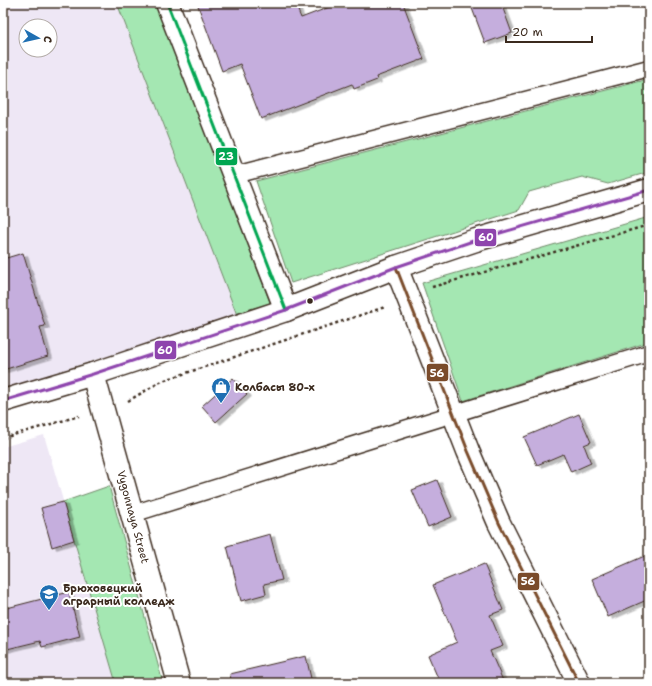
<svg xmlns="http://www.w3.org/2000/svg" width="652" height="686" font-family="'Shantell Sans',sans-serif">
  <style>
    .built { fill: #eee7f5; fill-rule: evenodd }
    .green { fill: #a4e7b2; stroke: #708868 }
    .building { fill: #c5aedd; stroke: #3b2a1e; filter: url(#shadow) }
    .lines { fill: none; stroke-linecap: round; stroke-linejoin: round }
    .lane-casing { stroke: #3b2a1e; stroke-width: 19 }
    .street-casing { stroke: #3b2a1e; stroke-width: 25 }
    .secondary-casing { stroke: #3b2a1e; stroke-width: 25 }
    .path { stroke: #3b2a1e; stroke-width: 2.5; stroke-dasharray: 3 3; stroke-linecap: butt }
    .lane { stroke: #fff; stroke-width: 16 }
    .street { stroke: #fff; stroke-width: 22 }
    .secondary { stroke: #fff; stroke-width: 22 }
    .bus-1-casing { stroke: #fff; stroke-width: 6 }
    .bus-2-casing { stroke: #fff; stroke-width: 6 }
    .bus-3-casing { stroke: #fff; stroke-width: 6 }
    .bus-1 { stroke: #00a651; stroke-width: 3 }
    .bus-2 { stroke: #7a4b2a; stroke-width: 3 }
    .bus-3 { stroke: #8e44ad; stroke-width: 3 }
    .bus-dot { fill: #3b2a1e; stroke: #fff; stroke-width: 1.5 }
    .labels { text-anchor: middle; dominant-baseline: central; stroke-width: 4; stroke-linejoin: round; paint-order: stroke }
    .poi-label { font-size: 11px; font-weight: bold; fill: #3b2a1e; stroke: #fff; text-anchor: start }
    .street-label { font-size: 11px; fill: #3b2a1e; stroke: #fff }
    .line-badge { stroke: #fff; stroke-width: 1.5 }
    .badge-label { font-size: 11px; text-anchor: middle; font-weight: bold; fill: #fff }
  </style>
  <defs>
    <filter id="shadow"><feDropShadow dx="4.5" dy="2.5" stdDeviation="0" flood-color="#0004"/></filter>
  </defs>
  <rect width="100%" height="100%" fill="#fff"/>
  <filter id="ink" filterUnits="userSpaceOnUse"><feTurbulence type="fractalNoise" baseFrequency=".025" numOctaves="2"/><feDisplacementMap in="SourceGraphic" scale="8" xChannelSelector="R" yChannelSelector="G"/><feConvolveMatrix kernelMatrix="1 2 1 2 8 2 1 2 1" color-interpolation-filters="sRGB"/></filter>
  <g filter="url(#ink)">
    <g class="built">
      <path d="M3 3H117L237 315 3 389ZM26 26H50V50H26Z"/>
      <path d="M44 435 116 683H3V447Z"/>
    </g>
    <g class="green">
      <path d="M117 3H156L271 305 237 315Z"/>
      <path d="M649 79V172L608 184 582 177 529 192 519 210 291 283 256 181Z"/>
      <path d="M649 217V342L463 401 422 283Z"/>
      <path d="M109 486 163 683H116L63 502Z"/>
    </g>
    <g class="building">
      <path d="M197 3H295L301 18 340 3H403L424 59 376 77 377 80 354 89 352 84 261 119 240 64 222 71Z"/>
      <path d="M470 3H501L512 33 485 43Z"/>
      <path d="M23 253 45 326 40 327 48 356 3 370V259Z"/>
      <path d="M233 378 247 394 216 422 202 406Z"/>
      <path d="M579 414 591 442 584 445 591 463 571 472 563 454 537 465 524 437Z"/>
      <path d="M437 480 452 517 428 527 412 490Z"/>
      <path d="M63 502 74 540 52 547 41 508Z"/>
      <path d="M270 534 282 580 264 584 266 594 241 601 227 546Z"/>
      <path d="M649 554V599L608 617 592 579Z"/>
      <path d="M484 564 503 610 490 615 503 646 490 651 504 683H440L428 655 457 642 433 585Z"/>
      <path d="M69 592 80 637 42 647 40 641 3 650V609Z"/>
      <path d="M306 656 312 683H231L230 674Z"/>
    </g>
    <g class="lines">
      <g class="lane-casing">
        <g id="lane">
          <path d="M235 175 649 68"/>
          <path d="M132 514 649 353"/>
        </g>
      </g>
      <g class="street-casing">
        <g id="street">
          <path d="M167 3 286 310"/>
          <path d="M396 267 468 451 499 523 579 683"/>
          <path d="M93 374 179 683"/>
        </g>
      </g>
      <g class="secondary-casing">
        <path id="secondary" d="M3 401 93 374 286 310 396 267 476 240 649 190"/>
      </g>
      <g class="path">
        <path d="M432 287 649 225"/>
        <path d="M128 401 162 381 385 307"/>
        <path d="M3 438 79 416"/>
      </g>
      <use href="#lane" class="lane"/>
      <use href="#street" class="street"/>
      <use href="#secondary" class="secondary"/>
      <g class="bus-1-casing">
        <path id="bus-1" d="M167 3 286 310"/>
      </g>
      <g class="bus-2-casing">
        <path id="bus-2" d="M396 267 468 451 499 523 579 683"/>
      </g>
      <g class="bus-3-casing">
        <path id="bus-3" d="M3 401 93 374 286 310 396 267 476 240 649 190"/>
      </g>
      <use href="#bus-1" class="bus-1"/>
      <use href="#bus-2" class="bus-2"/>
      <use href="#bus-3" class="bus-3"/>
    </g>
  </g>
  <defs>
    <g id="shop-pin" transform="scale(1)"><path d="M0 17L-7.5 6A9.5 9.5 0 1 1 7.5 6Z" fill="#1f6fb2" stroke="#fff"/><path d="M-5-2.5h2.3a2.7 3.5 0 0 1 5.4 0H5L5.5 6h-11ZM-1.5-2.5h3a1.5 2.3 0 0 0-3 0Z" fill="#fff"/></g>
    <g id="university-pin" transform="scale(1)"><path d="M0 17L-7.5 6A9.5 9.5 0 1 1 7.5 6Z" fill="#1f6fb2" stroke="#fff"/><path d="M0-5L7-2L0 1L-7-2ZM-4 1L0 2.5L4 1V4Q0 6-4 4Z" fill="#fff"/></g>
  </defs>
  <g fill-rule="evenodd">
    <use href="#shop-pin" x="221" y="387"/>
    <use href="#university-pin" x="49" y="594"/>
  </g>
  <circle class="bus-dot" cx="310" cy="301" r="3.5"/>
  <g class="labels">
    <g class="poi-label">
      <text x="235" y="387">Колбасы 80-х</text>
      <text x="63" y="588">Брюховецкий<tspan x="63" dy="13">аграрный колледж</tspan></text>
    </g>
    <g class="street-label">
      <text transform="translate(133 517) rotate(75)">Vygonnaya Street</text>
    </g>
  </g>
  <g class="line-badge">
    <rect x="215" y="147" width="23" height="19" rx="4" fill="#00a651"/>
    <rect x="474" y="228" width="23" height="19" rx="4" fill="#8e44ad"/>
    <rect x="154" y="340" width="23" height="20" rx="4" fill="#8e44ad"/>
    <rect x="426" y="363" width="23" height="19" rx="4" fill="#7a4b2a"/>
    <rect x="517" y="572" width="23" height="19" rx="4" fill="#7a4b2a"/>
  </g>
  <g class="badge-label">
    <text x="226" y="160">23</text>
    <text x="486" y="241">60</text>
    <text x="165" y="354">60</text>
    <text x="437" y="377">56</text>
    <text x="528" y="585">56</text>
  </g>
  <rect width="652" height="686" fill="none" stroke="#fff" stroke-width="16"/>
  <rect x="8" y="8" width="636" height="670" fill="none" stroke="#3b2a1e" stroke-width="1.5" filter="url(#ink)"/>
  <g transform="translate(38 38) rotate(98)"><circle r="19" fill="#ffffff" stroke="#b1aaa5"/>
  <path d="M0-3L7 15L0 10L-7 15Z" fill="#1f6fb2"/>
  <text y="-6" font-size="11" font-weight="bold" text-anchor="middle" fill="#3b2a1e">С</text>
  </g>
  <path d="M506 36v6h86v-6" fill="none" stroke="#3b2a1e" stroke-width="2"/>
  <text x="512" y="36" font-size="12" fill="#3b2a1e" stroke="#ffffff" stroke-width="3" paint-order="stroke">20 m</text>
</svg>
